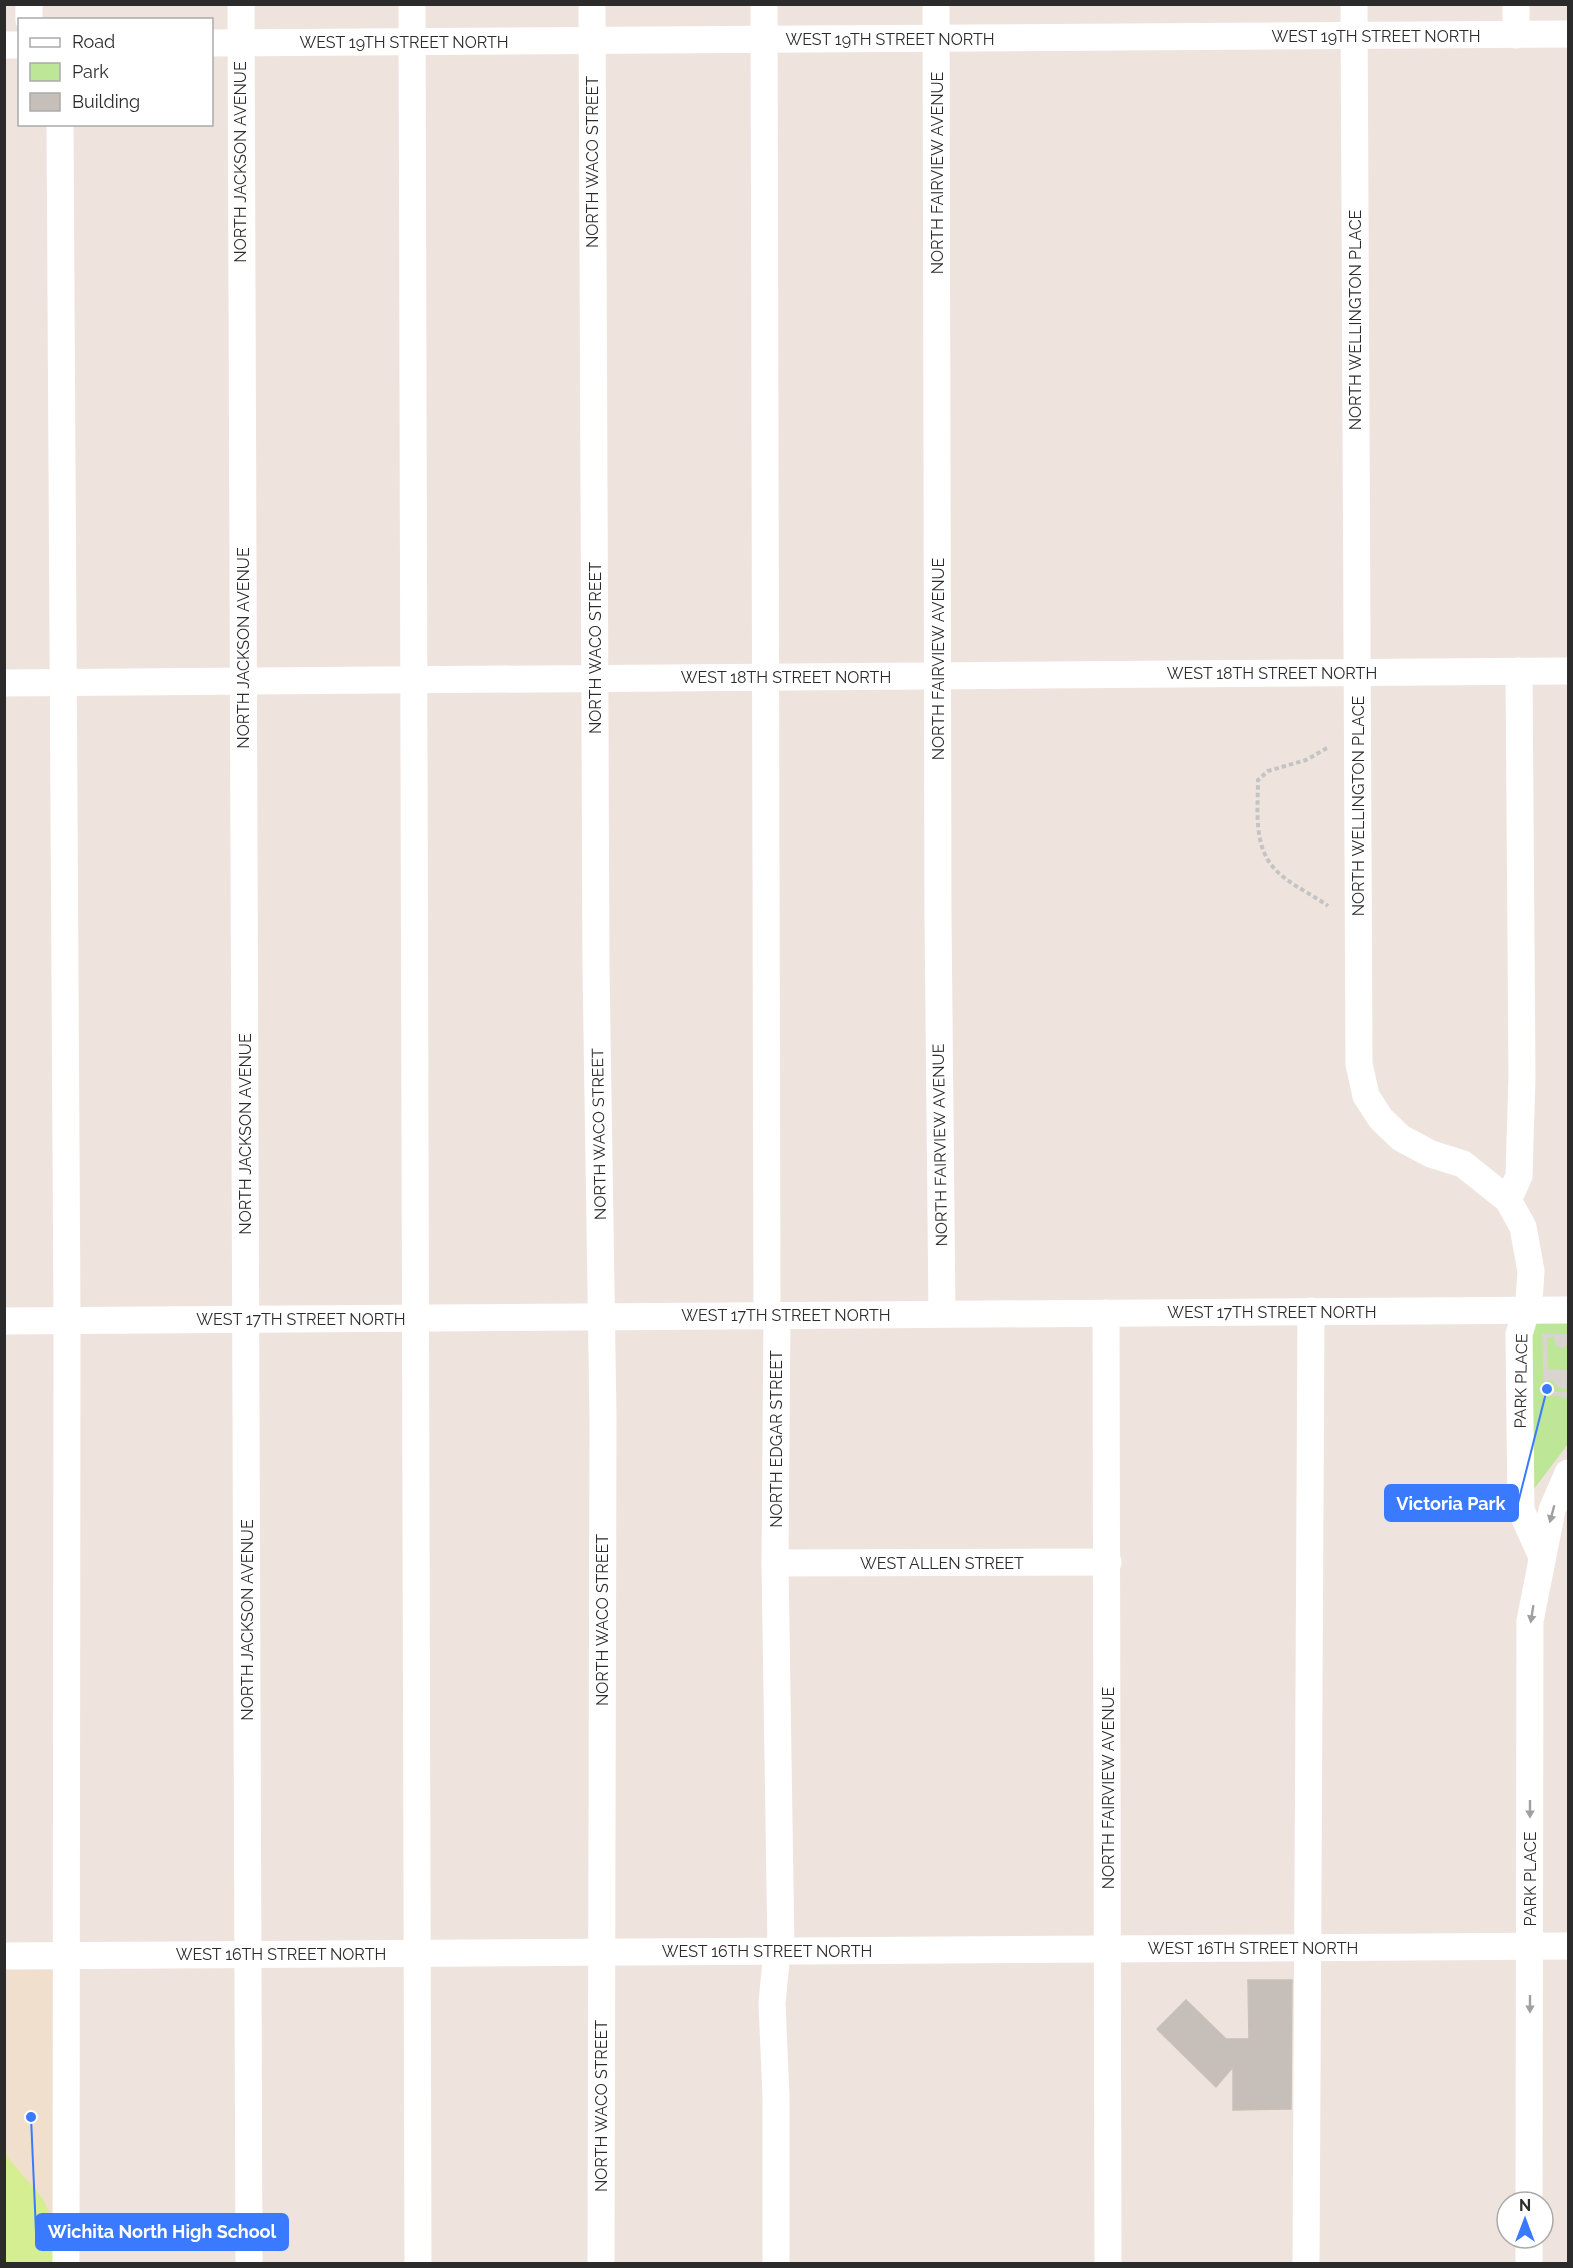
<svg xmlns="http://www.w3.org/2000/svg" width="1573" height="2268" font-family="Raleway,sans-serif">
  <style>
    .education { fill: #f0dfcc }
    .green { fill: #bee697 }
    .pitch { fill: #d5ee92 }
    .plaza { fill: #dad4d0 }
    .building { fill: #c6beb9; stroke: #c9c0b6; stroke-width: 1.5 }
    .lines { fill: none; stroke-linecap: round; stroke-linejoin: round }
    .path { stroke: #c4c4c4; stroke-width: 4; stroke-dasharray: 4.5 3; stroke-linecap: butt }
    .minor { stroke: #fff; stroke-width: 27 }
    .oneway { fill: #a0a0a0 }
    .labels { text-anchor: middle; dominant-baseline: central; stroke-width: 6; stroke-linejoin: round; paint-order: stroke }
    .street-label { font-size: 16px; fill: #2b2b2b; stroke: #fff }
    .leader { fill: none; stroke: #397aff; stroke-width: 2 }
    .callout-dot { fill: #397aff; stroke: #fff; stroke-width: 2 }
    .callout { fill: #397aff; stroke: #397aff; stroke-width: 2 }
    .callout-label { font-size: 18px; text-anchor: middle; font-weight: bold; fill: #fff }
  </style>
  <rect width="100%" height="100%" fill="#eee4dd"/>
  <path class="education" d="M5 1970H57V2263L5 2264Z"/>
  <path class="green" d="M1568 1321V1444L1534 1489 1531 1323Z"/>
  <path class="pitch" d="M4 2153 43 2199 57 2229V2263H5Z"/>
  <path class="plaza" d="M1542 1334H1568V1345L1562 1348 1556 1346 1554 1337 1547 1338 1548 1369 1568 1370V1386L1566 1389 1558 1388 1552 1380H1548V1385L1556 1392H1568L1566 1398 1550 1395 1544 1388Z"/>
  <path class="building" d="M1248 1980H1292L1291 2109 1233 2110V2067L1216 2087 1157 2029 1186 2000 1226 2039H1249Z"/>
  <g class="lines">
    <path class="path" d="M1327 748 1306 760 1268 771 1258 780C1258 814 1252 851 1281 875 1295 887 1313 895 1328 906"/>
    <g class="minor">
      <path d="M29 4V20"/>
      <path d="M241 4 249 2264"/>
      <path d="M412 4 418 2264"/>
      <path d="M592 4 596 969 603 1417 601 2264"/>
      <path d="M764 4 767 1315"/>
      <path d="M936 4 938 917 942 1314"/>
      <path d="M1354 4 1359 1064 1366 1096 1381 1119 1401 1138 1431 1154 1463 1164 1508 1200 1523 1227 1531 1271 1529 1302 1519 1334 1521 1510 1542 1557"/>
      <path d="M1516 4V35"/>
      <path d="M212 43 1568 34"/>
      <path d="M4 45H20"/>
      <path d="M60 124 67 1320 66 2264"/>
      <path d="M4 683 1568 671"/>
      <path d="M1508 1200 1519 1176 1522 1077 1519 671"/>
      <path d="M1106 1313 1108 2264"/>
      <path d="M777 1315 775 1563 781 1951"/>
      <path d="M4 1321 1568 1310"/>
      <path d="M775 1563 1108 1562"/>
      <path d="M4 1956 1568 1946"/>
      <path d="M1529 2202 1530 1621 1552 1510 1568 1473"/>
      <path d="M776 2264V2097L772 2003 777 1951"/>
      <path d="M1306 2264 1311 1311"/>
      <path d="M1529 2264V2238"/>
    </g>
  </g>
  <defs><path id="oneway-solid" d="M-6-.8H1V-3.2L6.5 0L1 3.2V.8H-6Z" transform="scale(1.5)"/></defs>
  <g class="oneway">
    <use href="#oneway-solid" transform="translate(1552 1514) rotate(105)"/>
    <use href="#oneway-solid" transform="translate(1532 1614) rotate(99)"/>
    <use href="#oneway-solid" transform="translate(1530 1809) rotate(90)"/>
    <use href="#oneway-solid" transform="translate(1530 2004) rotate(90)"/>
  </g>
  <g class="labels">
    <g class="street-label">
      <text x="1376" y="36">WEST 19TH STREET NORTH</text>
      <text x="890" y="39">WEST 19TH STREET NORTH</text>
      <text x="404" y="42">WEST 19TH STREET NORTH</text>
      <text transform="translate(240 162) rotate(-90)">NORTH JACKSON AVENUE</text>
      <text transform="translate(592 162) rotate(-90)">NORTH WACO STREET</text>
      <text transform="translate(937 173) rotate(-90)">NORTH FAIRVIEW AVENUE</text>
      <text transform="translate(1355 320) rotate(-90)">NORTH WELLINGTON PLACE</text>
      <text transform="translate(243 648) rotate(-90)">NORTH JACKSON AVENUE</text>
      <text transform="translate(595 648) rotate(-90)">NORTH WACO STREET</text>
      <text transform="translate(938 659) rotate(-90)">NORTH FAIRVIEW AVENUE</text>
      <text x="1272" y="673">WEST 18TH STREET NORTH</text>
      <text x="786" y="677">WEST 18TH STREET NORTH</text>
      <text transform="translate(1358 806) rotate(-90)">NORTH WELLINGTON PLACE</text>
      <text transform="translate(245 1134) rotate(-90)">NORTH JACKSON AVENUE</text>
      <text transform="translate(599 1134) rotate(-91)">NORTH WACO STREET</text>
      <text transform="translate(940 1145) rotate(-91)">NORTH FAIRVIEW AVENUE</text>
      <text x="1272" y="1312">WEST 17TH STREET NORTH</text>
      <text x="786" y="1315">WEST 17TH STREET NORTH</text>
      <text x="301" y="1319">WEST 17TH STREET NORTH</text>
      <text transform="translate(1521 1381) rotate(-89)">PARK PLACE</text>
      <text transform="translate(776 1439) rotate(-90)">NORTH EDGAR STREET</text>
      <text x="942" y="1563">WEST ALLEN STREET</text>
      <text transform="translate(247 1620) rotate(-90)">NORTH JACKSON AVENUE</text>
      <text transform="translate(602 1620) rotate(-90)">NORTH WACO STREET</text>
      <text transform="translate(1108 1788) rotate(-90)">NORTH FAIRVIEW AVENUE</text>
      <text transform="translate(1530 1879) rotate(-90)">PARK PLACE</text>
      <text x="1253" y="1948">WEST 16TH STREET NORTH</text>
      <text x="767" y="1951">WEST 16TH STREET NORTH</text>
      <text x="281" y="1954">WEST 16TH STREET NORTH</text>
      <text transform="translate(601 2106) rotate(-90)">NORTH WACO STREET</text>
    </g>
  </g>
  <path class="leader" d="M1547 1389L1518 1503M31 2117L36 2232"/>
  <g class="callout-dot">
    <circle cx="1547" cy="1389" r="6"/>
    <circle cx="31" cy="2117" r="6"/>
  </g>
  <g class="callout">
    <rect x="1385" y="1485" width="133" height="36" rx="6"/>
    <rect x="36" y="2214" width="252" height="36" rx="6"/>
  </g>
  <g class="callout-label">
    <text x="1451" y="1510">Victoria Park</text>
    <text x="162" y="2238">Wichita North High School</text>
  </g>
  <rect width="1573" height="2268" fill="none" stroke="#2b2b2b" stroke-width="12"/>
  <rect x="18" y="18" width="195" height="108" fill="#ffffff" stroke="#aaaaaa" stroke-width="1.5"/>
  <rect x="30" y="38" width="30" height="9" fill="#ffffff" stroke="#aaaaaa" stroke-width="1.5"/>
  <text x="72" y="48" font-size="18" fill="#2b2b2b">Road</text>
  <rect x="30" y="63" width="30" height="18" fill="#bee697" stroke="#aaaaaa" stroke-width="1.5"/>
  <text x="72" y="78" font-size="18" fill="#2b2b2b">Park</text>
  <rect x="30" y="93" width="30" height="18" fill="#c6beb9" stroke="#aaaaaa" stroke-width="1.5"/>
  <text x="72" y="108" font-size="18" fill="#2b2b2b">Building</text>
  <g transform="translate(1525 2220)"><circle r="28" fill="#ffffff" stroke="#aaaaaa" stroke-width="1.5"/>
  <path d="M0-4.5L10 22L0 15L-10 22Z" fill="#397aff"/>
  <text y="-9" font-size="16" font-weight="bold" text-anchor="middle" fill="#2b2b2b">N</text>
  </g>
</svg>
